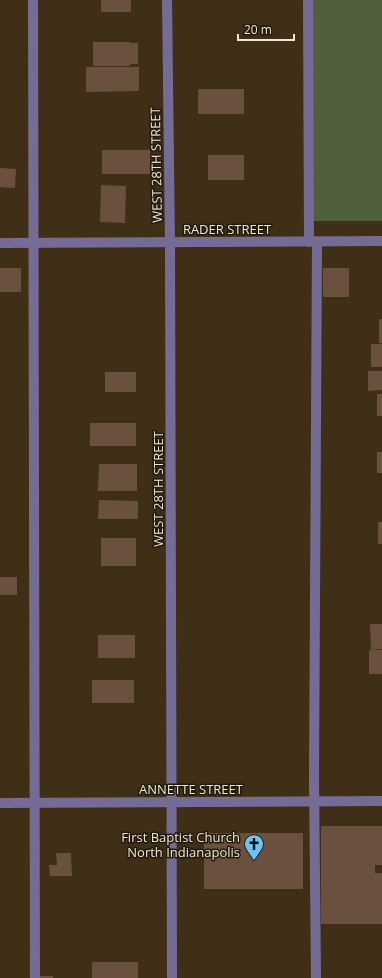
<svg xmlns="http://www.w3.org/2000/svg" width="382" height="978" font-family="'Open Sans',sans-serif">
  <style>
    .green { fill: #51603c }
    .building { fill: #6a503e }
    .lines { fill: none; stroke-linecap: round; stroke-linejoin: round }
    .minor { stroke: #756c95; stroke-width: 10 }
    .labels { text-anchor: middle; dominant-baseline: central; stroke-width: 3; stroke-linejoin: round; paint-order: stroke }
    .street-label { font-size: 13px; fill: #f0e7d8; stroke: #20190e }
    .poi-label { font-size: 13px; fill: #f0e7d8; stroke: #20190e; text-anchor: end }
  </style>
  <rect width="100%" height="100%" fill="#3f2f16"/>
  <rect class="green" x="312" y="0" width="70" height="221"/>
  <g class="building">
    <rect x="101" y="0" width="30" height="12"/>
    <path d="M93 42H130V43H138V64H130V66H93Z"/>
    <path d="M86 67H139V91L86 92Z"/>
    <rect x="198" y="89" width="46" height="25"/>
    <rect x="102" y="150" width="48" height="24"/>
    <rect x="208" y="155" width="36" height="25"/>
    <path d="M0 168 16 169 15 188 0 187Z"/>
    <path d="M101 185 126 186 125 223 100 222Z"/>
    <rect x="0" y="268" width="21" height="24"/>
    <rect x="323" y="268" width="26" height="29"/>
    <rect x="379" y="319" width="3" height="24"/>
    <rect x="371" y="344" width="11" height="23"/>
    <path d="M368 371H382V390L368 391Z"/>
    <rect x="105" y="372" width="31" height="20"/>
    <rect x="377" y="394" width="5" height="22"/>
    <rect x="90" y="423" width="46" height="23"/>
    <rect x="377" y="452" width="5" height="21"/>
    <path d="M99 464H137V491H98Z"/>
    <path d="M99 500 138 501V519H98Z"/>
    <rect x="378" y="522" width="4" height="22"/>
    <rect x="101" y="538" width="35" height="28"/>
    <rect x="0" y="577" width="17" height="18"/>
    <path d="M370 624H382V649L371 650Z"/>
    <rect x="98" y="635" width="37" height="23"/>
    <rect x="369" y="650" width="13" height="24"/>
    <rect x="92" y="680" width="42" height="23"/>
    <path d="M321 826H382V865H375V873H382V924H321Z"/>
    <rect x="204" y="833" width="99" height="56"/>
    <path d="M56 853H71L72 876H50L49 865H57Z"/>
    <rect x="92" y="962" width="46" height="16"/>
    <rect x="38" y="976" width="15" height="2"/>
  </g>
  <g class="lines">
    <g class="minor">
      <path d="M33 0 35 978"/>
      <path d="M167 0 170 243 172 978"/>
      <path d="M308 0 309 242"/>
      <path d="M0 243 382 241"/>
      <path d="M0 803 382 801"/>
      <path d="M316 978 314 779 317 242"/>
    </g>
  </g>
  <defs>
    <g id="church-pin" transform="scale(1)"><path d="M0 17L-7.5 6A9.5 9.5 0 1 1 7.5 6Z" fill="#6fc2f4" stroke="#20190e"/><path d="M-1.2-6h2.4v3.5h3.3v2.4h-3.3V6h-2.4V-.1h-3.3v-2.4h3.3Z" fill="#111"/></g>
  </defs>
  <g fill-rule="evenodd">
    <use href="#church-pin" x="254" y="844"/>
  </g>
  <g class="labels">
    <g class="street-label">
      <text transform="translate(156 165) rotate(-91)">WEST 28TH STREET</text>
      <text x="227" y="229">RADER STREET</text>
      <text transform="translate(158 489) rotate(-90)">WEST 28TH STREET</text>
      <text x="191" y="789">ANNETTE STREET</text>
    </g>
    <g class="poi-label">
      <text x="240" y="837">First Baptist Church<tspan x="240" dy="15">North Indianapolis</tspan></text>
    </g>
  </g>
  <path d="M238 34v6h56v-6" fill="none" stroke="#f0e7d8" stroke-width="2"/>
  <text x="244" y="34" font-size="12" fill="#f0e7d8" stroke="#20190e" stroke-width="3" paint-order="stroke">20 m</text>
</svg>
